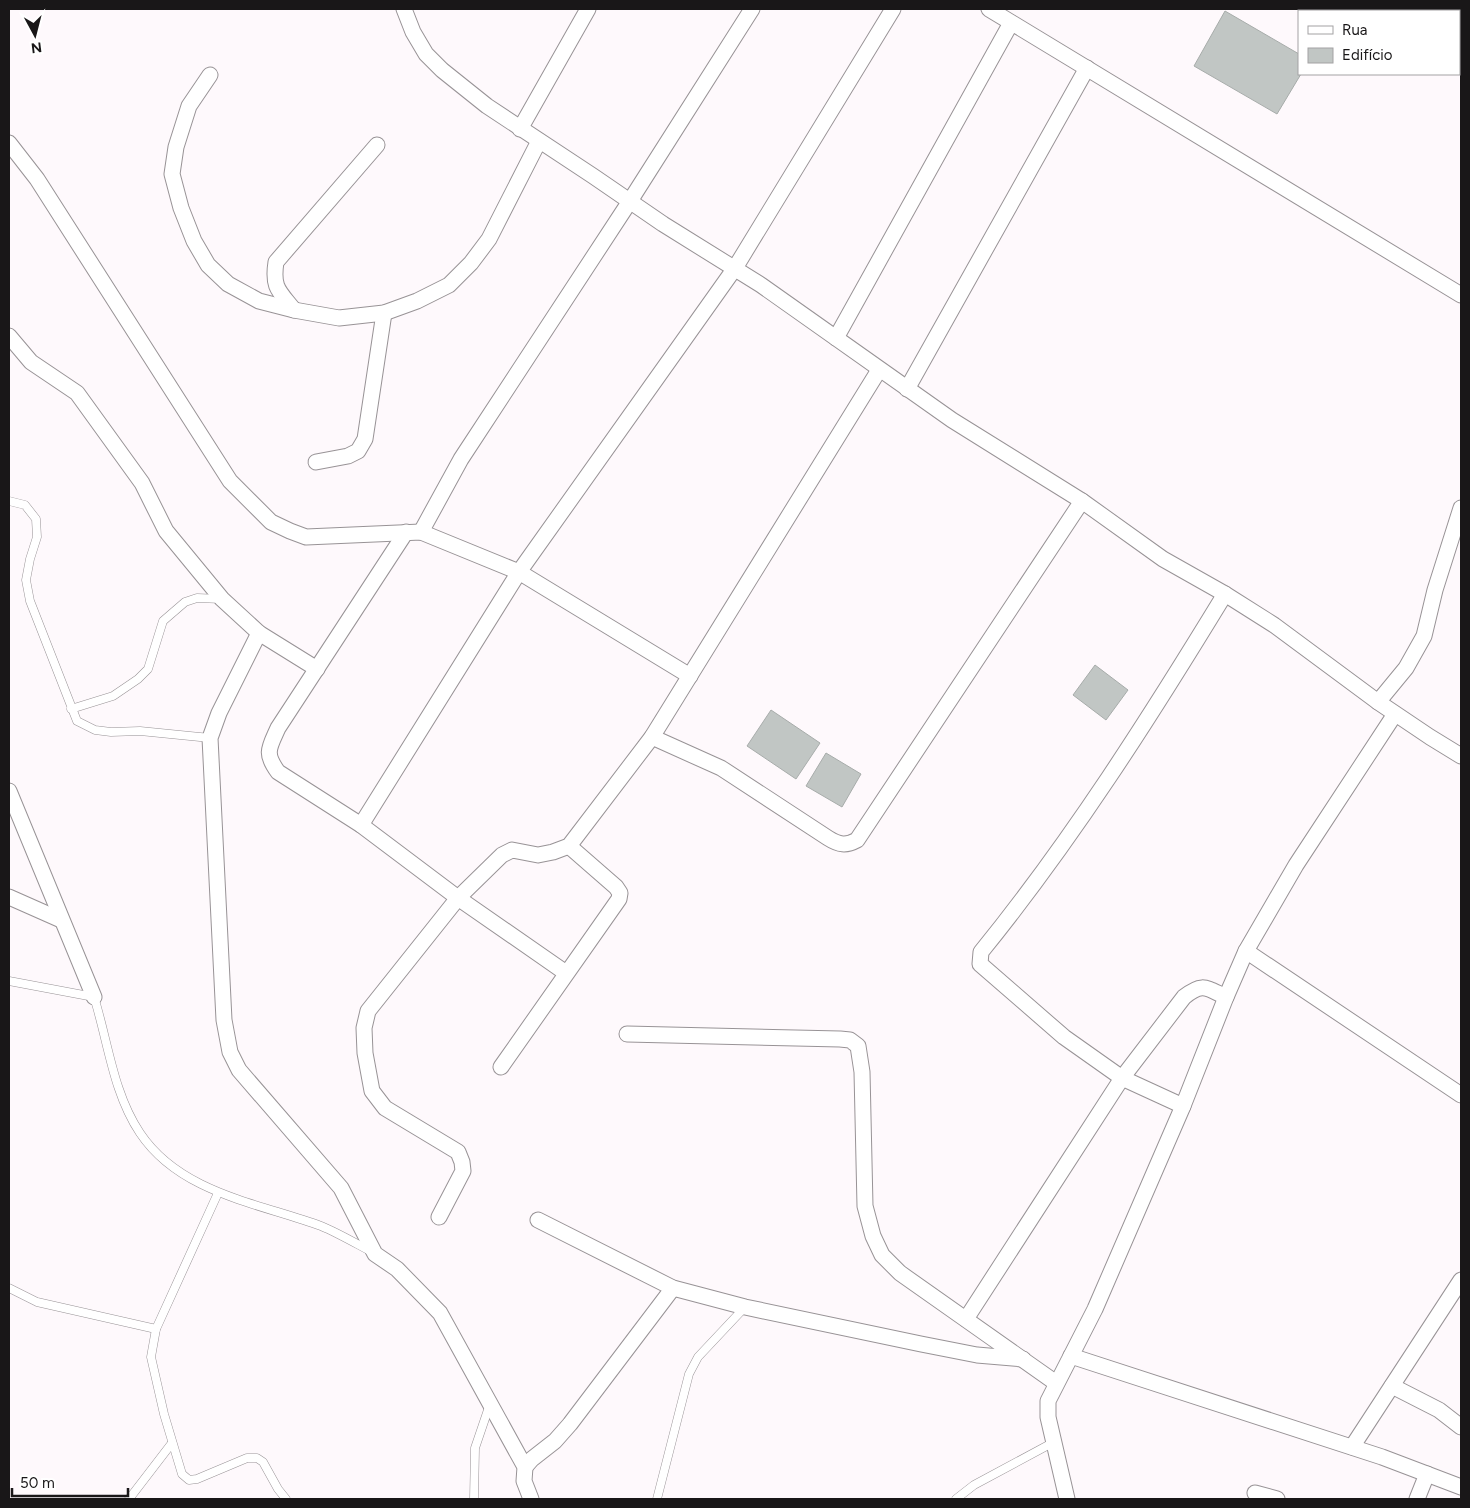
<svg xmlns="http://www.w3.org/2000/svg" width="1470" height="1508" font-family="Figtree,sans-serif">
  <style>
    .building { fill: #c1c6c4; stroke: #a7acaa }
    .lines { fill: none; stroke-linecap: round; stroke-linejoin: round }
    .lane-casing { stroke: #989396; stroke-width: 9 }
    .street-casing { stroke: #989396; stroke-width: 17 }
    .lane { stroke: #fff; stroke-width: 8 }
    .street { stroke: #fff; stroke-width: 15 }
  </style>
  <rect width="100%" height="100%" fill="#fef9fc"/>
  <g class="building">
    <path d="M1380 9H1415L1420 11H1378Z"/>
    <path d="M1225 11 1299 54V74H1301L1277 114 1194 66Z"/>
    <path d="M1459 34 1461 35V55L1459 59Z"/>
    <path d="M1095 665 1128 690 1106 720 1073 695Z"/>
    <path d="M771 710 820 743 796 779 747 746Z"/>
    <path d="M826 753 861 774 842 807 806 786Z"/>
  </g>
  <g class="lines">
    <g class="lane-casing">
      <g id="lane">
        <path d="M9 501 25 505 36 519 37 537 30 559 26 580 30 601 77 721 95 730 111 732 140 731 210 738"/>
        <path d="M71 709 113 696 138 679 148 669 163 621 185 602 197 598 222 599"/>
        <path d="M9 981 94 997C108 1041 113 1093 140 1133 180 1193 258 1203 321 1226 338 1233 355 1243 372 1252"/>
        <path d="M218 1193 156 1329 151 1357 164 1414 182 1474 189 1480 197 1479 247 1458H257L263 1462 278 1489 286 1499"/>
        <path d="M9 1288 37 1302 156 1329"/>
        <path d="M129 1499 172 1443"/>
        <path d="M474 1499 475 1448 490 1404"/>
        <path d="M657 1499 689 1374 698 1357 745 1307"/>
        <path d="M956 1499 974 1485 1054 1442"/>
      </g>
    </g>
    <g class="street-casing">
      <g id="street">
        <path d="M404 9 413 32 426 54 442 70 487 106 593 176 663 224 761 285 952 420 1082 501 1163 559 1225 594 1274 625 1378 702 1430 737 1461 756"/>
        <path d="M989 9 1461 295"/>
        <path d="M210 75 189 106 176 147 172 174 181 208 194 241 208 265 228 284 259 301 294 310 339 318 384 313 417 301 449 285 471 263 489 239 539 141"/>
        <path d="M520 129 588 9"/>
        <path d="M9 143 37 179 230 481 271 522 290 531 306 537 421 532 519 572 690 676"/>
        <path d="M294 310C279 291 272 288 276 262L377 145"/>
        <path d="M9 336 31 362 77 393 142 483 166 531 222 599 259 633 317 669"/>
        <path d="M836 338 1011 23"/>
        <path d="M907 389 1087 68"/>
        <path d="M316 462 348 456 358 451 365 439 384 313"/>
        <path d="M406 532 278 728C269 748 264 753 278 772L361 825 458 898 566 973"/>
        <path d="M421 532 461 459 630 201 752 9"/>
        <path d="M259 633 219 713 210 738 224 1020 230 1052 239 1070 341 1188 375 1254 397 1269 440 1313 525 1467 524 1481 531 1499"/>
        <path d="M1378 702 1406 668 1424 636 1435 590 1461 508"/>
        <path d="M652 737 721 768 828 838C839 845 846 846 857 840L1082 501"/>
        <path d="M9 791 94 997"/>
        <path d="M361 825 519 572 735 268 893 9"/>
        <path d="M9 897 61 920"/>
        <path d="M1246 951 1461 1095"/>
        <path d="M627 1034 840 1039 850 1040 858 1046 862 1072 865 1206 873 1236 882 1255 900 1273 1056 1383"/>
        <path d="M501 1067 619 899 620 893 616 887 569 846"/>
        <path d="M1183 1106 1122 1078 1064 1037 980 964 981 952C1072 840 1150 717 1225 594"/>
        <path d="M439 1217 463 1171 462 1162 458 1152 385 1108 372 1091 365 1053 364 1028 368 1011 458 898 502 855 512 850 538 855 553 852 569 846 652 737 879 370"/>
        <path d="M538 1220 673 1288 745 1307 921 1344 977 1355 1023 1359"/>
        <path d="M966 1319 1122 1078 1184 997C1203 982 1206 988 1226 997"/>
        <path d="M1071 1356 1382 1457 1461 1487"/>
        <path d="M1392 1386 1439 1410 1461 1427"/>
        <path d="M1352 1447 1461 1280"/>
        <path d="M525 1467 532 1459 555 1441 570 1424 673 1288"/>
        <path d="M1255 1493 1277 1499"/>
        <path d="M1067 1499 1048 1417V1401L1095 1309 1183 1106 1226 997 1246 951 1296 865 1395 714"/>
        <path d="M1417 1499 1427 1474"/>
      </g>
    </g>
    <use href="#lane" class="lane"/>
    <use href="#street" class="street"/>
  </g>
  <rect width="1470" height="1508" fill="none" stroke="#191718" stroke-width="20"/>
  <rect x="1298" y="10" width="162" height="65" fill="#ffffff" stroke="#a3a2a3"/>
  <rect x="1308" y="26" width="25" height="8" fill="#ffffff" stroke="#a3a2a3"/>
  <text x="1342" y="35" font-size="15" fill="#191718">Rua</text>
  <rect x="1308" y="48" width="25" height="15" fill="#c1c6c4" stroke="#a3a2a3"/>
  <text x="1342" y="60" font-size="15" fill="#191718">Edifício</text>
  <g transform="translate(35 35) rotate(173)" stroke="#ffffff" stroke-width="4" paint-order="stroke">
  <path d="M0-4L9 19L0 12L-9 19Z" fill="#191718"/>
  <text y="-8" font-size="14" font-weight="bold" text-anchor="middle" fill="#191718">N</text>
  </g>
  <path d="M12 1488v8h116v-8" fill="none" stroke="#191718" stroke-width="2.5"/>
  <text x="20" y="1488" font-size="15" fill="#191718" stroke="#ffffff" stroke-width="4" paint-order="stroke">50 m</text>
</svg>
